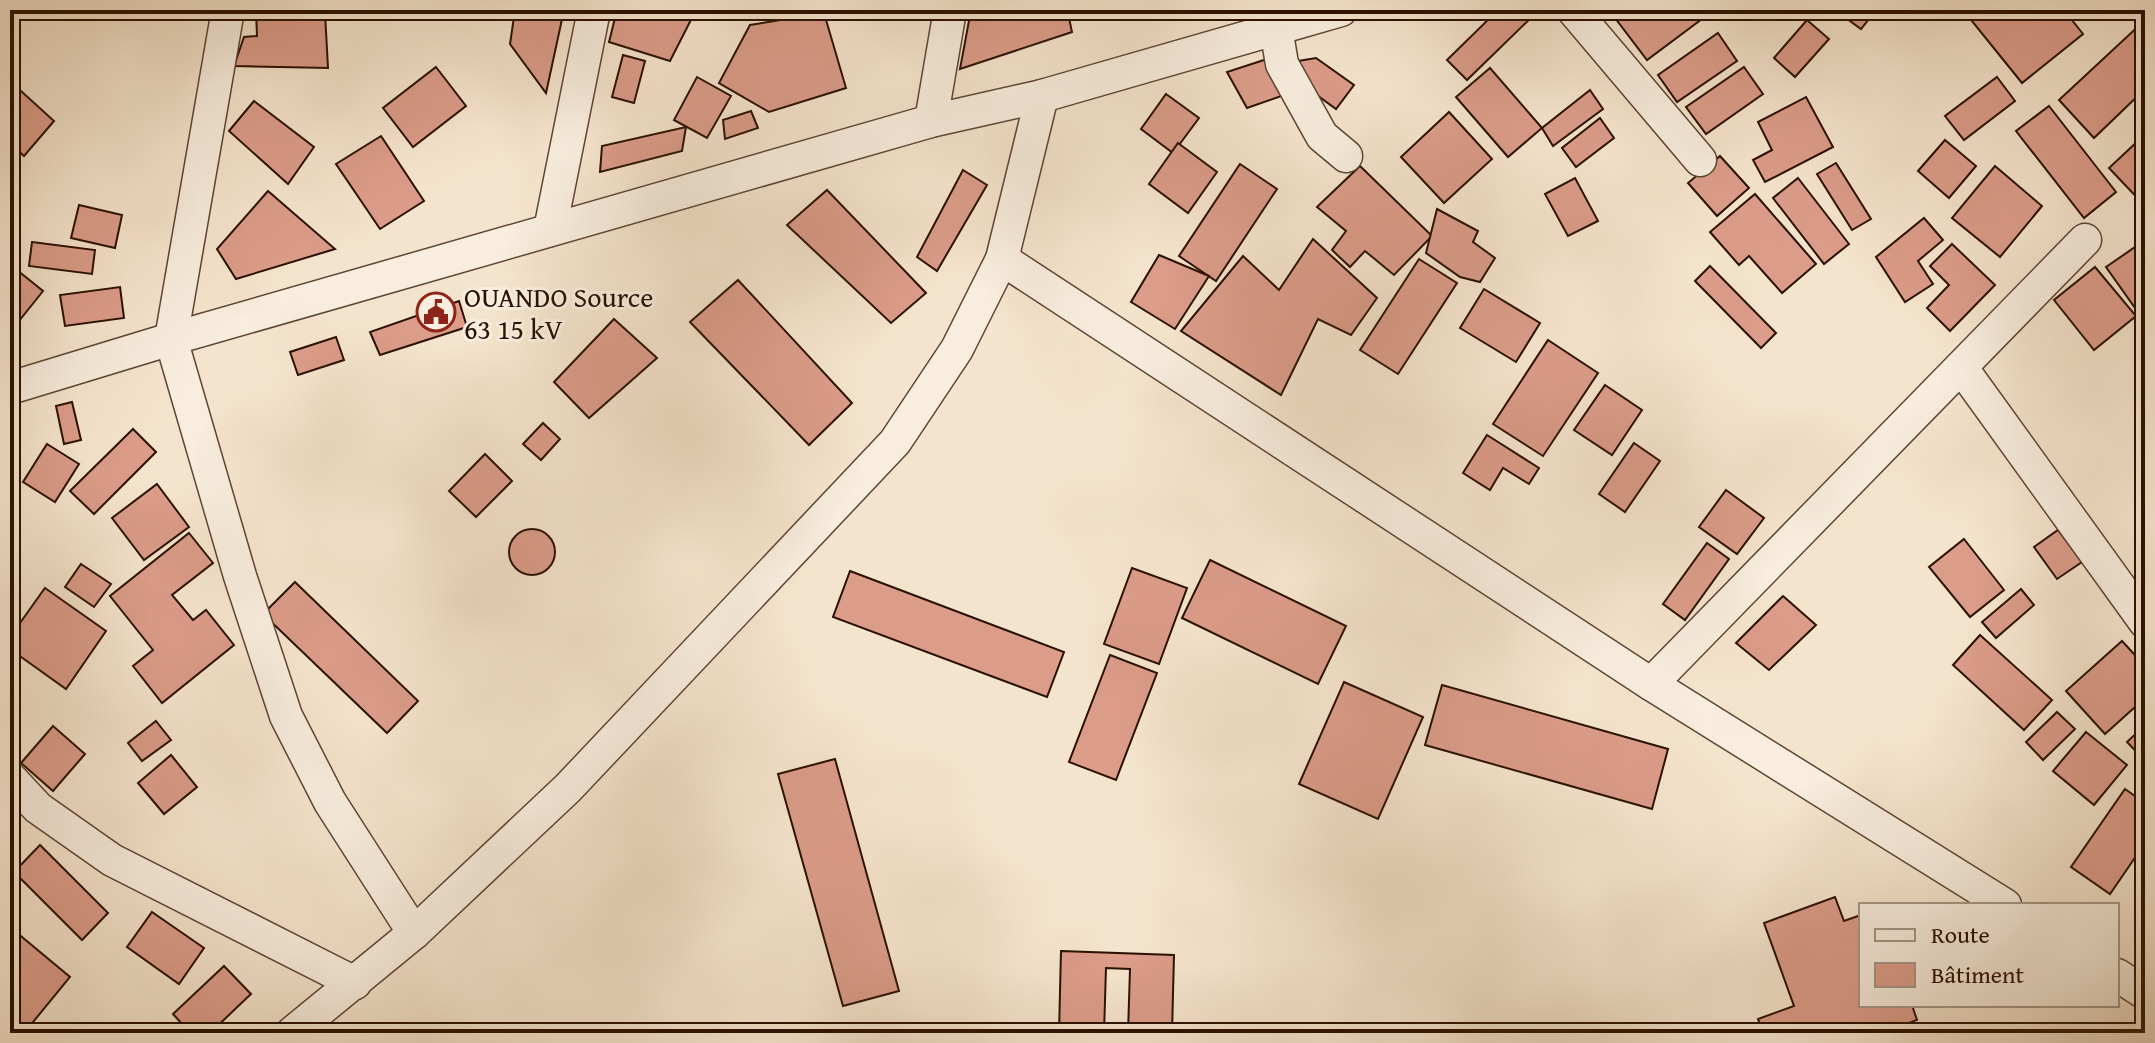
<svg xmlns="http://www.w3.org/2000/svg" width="2155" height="1043" font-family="'Gentium Book Plus',serif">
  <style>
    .building { fill: #db9c89; stroke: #2a1001; stroke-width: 2 }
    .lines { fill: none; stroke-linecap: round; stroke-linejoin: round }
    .minor-casing { stroke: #5d4534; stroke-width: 35 }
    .minor { stroke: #f8edde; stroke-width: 32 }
    .labels { text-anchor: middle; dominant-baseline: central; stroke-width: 6; stroke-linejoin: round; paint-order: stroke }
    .poi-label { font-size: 28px; fill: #2a1001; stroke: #f8edde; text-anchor: start }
  </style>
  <rect width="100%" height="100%" fill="#f5e4cd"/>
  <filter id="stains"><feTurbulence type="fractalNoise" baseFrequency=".0025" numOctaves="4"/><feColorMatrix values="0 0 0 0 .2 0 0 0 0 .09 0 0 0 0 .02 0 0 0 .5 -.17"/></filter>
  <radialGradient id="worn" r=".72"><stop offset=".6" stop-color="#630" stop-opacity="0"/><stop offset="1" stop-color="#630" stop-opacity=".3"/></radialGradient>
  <g class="building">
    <path d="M256 10 325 13 328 68 234 66 244 37 257 36Z"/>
    <path d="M515 10H564L546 93 510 44Z"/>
    <path d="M617 10H696L670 61 609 42Z"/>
    <path d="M738 10H785L773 21Z"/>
    <path d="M971 10H1025L1042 17 1058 13 1069 18 1072 32 960 69Z"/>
    <path d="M1498 10 1538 11 1467 80 1447 60Z"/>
    <path d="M1609 10H1714L1647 60Z"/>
    <path d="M1835 10H1876L1861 29Z"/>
    <path d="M1963 10H2064L2083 34 2022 83Z"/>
    <path d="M824 13 846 88 769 112 719 83 750 25Z"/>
    <path d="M1807 20 1829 39 1795 77 1774 58Z"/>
    <path d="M2145 20V89L2094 138 2059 100Z"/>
    <path d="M1718 33 1737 61 1677 102 1658 75Z"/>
    <path d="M623 55 645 61 634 103 612 97Z"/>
    <path d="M1316 58 1354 85 1336 109 1306 87 1286 63Z"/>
    <path d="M1267 59 1287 94 1247 108 1227 72Z"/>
    <path d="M436 67 466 106 413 147 383 108Z"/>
    <path d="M1744 67 1763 94 1706 134 1686 107Z"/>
    <path d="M1490 68 1542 128 1508 157 1456 97Z"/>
    <path d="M697 77 731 96 707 138 674 120Z"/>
    <path d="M1997 77 2015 101 1964 140 1945 116Z"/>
    <path d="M10 81 54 121 24 156 10 143Z"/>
    <path d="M1590 90 1603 109 1553 146 1542 128Z"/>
    <path d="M1166 94 1199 118 1173 153 1141 129Z"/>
    <path d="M1806 97 1833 147 1765 182 1753 160 1772 150 1758 122Z"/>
    <path d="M254 101 314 147 288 184 229 131Z"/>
    <path d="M2049 106 2116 192 2084 218 2016 131Z"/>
    <path d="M751 111 758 128 725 139 723 120Z"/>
    <path d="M1449 112 1492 159 1444 203 1401 157Z"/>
    <path d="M1600 118 1614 138 1576 167 1562 148Z"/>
    <path d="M686 127 682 151 600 172 602 146Z"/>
    <path d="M381 136 424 201 380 229 336 164Z"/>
    <path d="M1945 140 1976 166 1949 198 1918 171Z"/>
    <path d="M2139 140 2145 146V206L2109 168Z"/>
    <path d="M1178 143 1217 172 1188 213 1149 184Z"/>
    <path d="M1720 156 1749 188 1717 216 1688 183Z"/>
    <path d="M1836 163 1871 219 1852 230 1817 174Z"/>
    <path d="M1240 164 1277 189 1216 281 1179 256Z"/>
    <path d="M1360 166 1432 236 1394 275 1365 251 1350 267 1332 250 1346 231 1317 207Z"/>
    <path d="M1995 166 2042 206 2000 257 1952 218Z"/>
    <path d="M963 170 987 185 937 271 917 257Z"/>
    <path d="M1575 178 1598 221 1568 236 1545 194Z"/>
    <path d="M1798 178 1849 244 1824 264 1773 198Z"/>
    <path d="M827 190 926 293 891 323 787 225Z"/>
    <path d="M268 191 335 249 236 279 217 249Z"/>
    <path d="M1755 194 1816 264 1782 293 1749 256 1739 265 1710 232Z"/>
    <path d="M79 205 122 215 115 248 71 238Z"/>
    <path d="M1437 209 1478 231 1473 242 1495 258 1480 282 1460 277 1426 253Z"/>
    <path d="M1924 218 1943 240 1918 261 1933 284 1905 302 1876 257Z"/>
    <path d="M1313 239 1377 298 1351 335 1318 319 1281 395 1181 331 1243 256 1279 290Z"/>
    <path d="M32 242 95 250 92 274 29 266Z"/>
    <path d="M1952 244 1995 285 1950 331 1927 308 1949 285 1930 266Z"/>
    <path d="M2138 245 2145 256V322L2106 267Z"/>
    <path d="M1159 255 1209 276 1175 329 1131 302Z"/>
    <path d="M1419 259 1457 283 1398 374 1360 350Z"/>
    <path d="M12 266 43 291 11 331 10 269Z"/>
    <path d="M1710 266 1776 333 1761 348 1695 281Z"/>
    <path d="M2095 267 2136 316 2094 350 2054 300Z"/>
    <path d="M738 280 852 403 809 445 690 322Z"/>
    <path d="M120 287 124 318 65 326 60 295Z"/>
    <path d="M1484 289 1540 323 1516 362 1460 328Z"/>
    <path d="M459 301 467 327 380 355 370 332Z"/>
    <path d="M614 319 657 358 589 418 554 382Z"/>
    <path d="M336 337 344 360 298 375 290 352Z"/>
    <path d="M1548 340 1598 373 1543 456 1493 424Z"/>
    <path d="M1605 385 1642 410 1612 455 1574 430Z"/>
    <path d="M72 402 81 440 64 444 56 406Z"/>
    <path d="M543 423 560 439 541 460 523 444Z"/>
    <path d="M133 429 156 452 94 514 70 491Z"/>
    <path d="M1487 435 1539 468 1529 484 1503 468 1490 490 1463 473Z"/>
    <path d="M1634 443 1660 461 1625 512 1599 494Z"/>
    <path d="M47 444 79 464 55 502 23 482Z"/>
    <path d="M485 454 512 481 476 517 449 491Z"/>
    <path d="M157 484 189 527 144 560 112 518Z"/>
    <path d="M1726 490 1764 518 1737 554 1699 527Z"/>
    <circle cx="532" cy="552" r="23"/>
    <path d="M2058 530 2082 562 2057 579 2034 547Z"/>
    <path d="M189 533 213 563 172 595 193 620 206 610 234 645 162 703 133 666 153 650 110 596Z"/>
    <path d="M1964 539 2004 590 1970 617 1929 567Z"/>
    <path d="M1707 543 1729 559 1685 620 1663 604Z"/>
    <path d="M1210 560 1346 626 1318 684 1182 618Z"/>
    <path d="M81 564 111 584 94 607 65 587Z"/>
    <path d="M1132 568 1187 588 1159 664 1104 644Z"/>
    <path d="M850 571 1064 652 1047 697 833 617Z"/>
    <path d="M295 582 418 701 387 733 263 614Z"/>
    <path d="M45 588 106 631 66 689 10 649V637Z"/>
    <path d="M2021 589 2034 605 1996 638 1982 622Z"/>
    <path d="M1783 596 1816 625 1769 670 1736 643Z"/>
    <path d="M1980 635 2052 700 2024 730 1953 665Z"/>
    <path d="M2122 641 2145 666V698L2105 734 2066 691Z"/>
    <path d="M1110 655 1157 673 1116 780 1069 762Z"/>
    <path d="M1344 682 1423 717 1378 819 1299 784Z"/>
    <path d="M1442 685 1668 749 1652 809 1425 745Z"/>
    <path d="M2057 712 2075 729 2043 760 2026 742Z"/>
    <path d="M156 721 171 740 142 761 128 743Z"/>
    <path d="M2145 725V761L2127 742Z"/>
    <path d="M53 726 85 754 53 791 21 763Z"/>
    <path d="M2086 732 2127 765 2094 805 2053 771Z"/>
    <path d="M171 755 197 787 164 814 138 783Z"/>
    <path d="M835 759 899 991 843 1006 778 774Z"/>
    <path d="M2125 789 2145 803V843L2110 894 2071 867Z"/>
    <path d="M40 845 108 913 82 940 14 872Z"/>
    <path d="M1835 897 1844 921 1861 915V1005H1912L1917 1020 1882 1033H1763L1758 1019 1794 1006 1764 923Z"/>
    <path d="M152 912 204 948 179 984 127 947Z"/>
    <path d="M10 927 70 977 24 1033H10Z"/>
    <path d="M1061 951 1174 955 1172 1033H1128L1130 969 1106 968 1104 1033H1059Z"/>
    <path d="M224 966 251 994 210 1033H190L173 1014Z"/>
  </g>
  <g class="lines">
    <g class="minor-casing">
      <g id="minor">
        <path d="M228 10 171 339 240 576 286 716 330 802 414 933"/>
        <path d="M1573 10 1700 160"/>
        <path d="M1276 28 1282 64 1322 136 1346 156"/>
        <path d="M931 121 950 10"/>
        <path d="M550 230 594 10"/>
        <path d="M1002 259 1651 684 2005 905"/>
        <path d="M1961 367 2145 622"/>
        <path d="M10 388 171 339 931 121 1042 96 1341 10"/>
        <path d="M1651 684 2085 240"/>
        <path d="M10 778 38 808 112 860 355 983"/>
        <path d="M2117 975 2145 993"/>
        <path d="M292 1033 414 933 568 788 895 442 957 349 1002 259 1042 96"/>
      </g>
    </g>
    <use href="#minor" class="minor"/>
  </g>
  <defs>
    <g id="civic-ring" transform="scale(2)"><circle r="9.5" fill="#f8edde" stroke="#8f2418" stroke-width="1.5"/><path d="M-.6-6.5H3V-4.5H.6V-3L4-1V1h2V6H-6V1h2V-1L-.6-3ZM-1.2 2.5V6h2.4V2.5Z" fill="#8f2418"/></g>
  </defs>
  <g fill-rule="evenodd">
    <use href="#civic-ring" x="436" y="312"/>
  </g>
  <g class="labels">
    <g class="poi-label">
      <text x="464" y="296">OUANDO Source<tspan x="464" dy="32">63 15 kV</tspan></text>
    </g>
  </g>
  <rect width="2155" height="1043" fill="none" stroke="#f5e4cd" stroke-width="40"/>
  <rect x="12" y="12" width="2131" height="1019" fill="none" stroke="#2a1001" stroke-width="4"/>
  <rect x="20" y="20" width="2115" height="1003" fill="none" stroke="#2a1001" stroke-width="2"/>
  <rect x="1859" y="903" width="260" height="104" fill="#f8edde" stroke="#a69586" stroke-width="2"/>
  <rect x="1875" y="929" width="40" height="12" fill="#f8edde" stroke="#a69586" stroke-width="2"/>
  <text x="1931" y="943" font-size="24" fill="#2a1001">Route</text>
  <rect x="1875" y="963" width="40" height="24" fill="#db9c89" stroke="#a69586" stroke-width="2"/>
  <text x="1931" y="983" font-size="24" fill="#2a1001">Bâtiment</text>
  <rect width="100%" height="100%" filter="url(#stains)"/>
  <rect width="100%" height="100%" fill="url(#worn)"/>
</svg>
